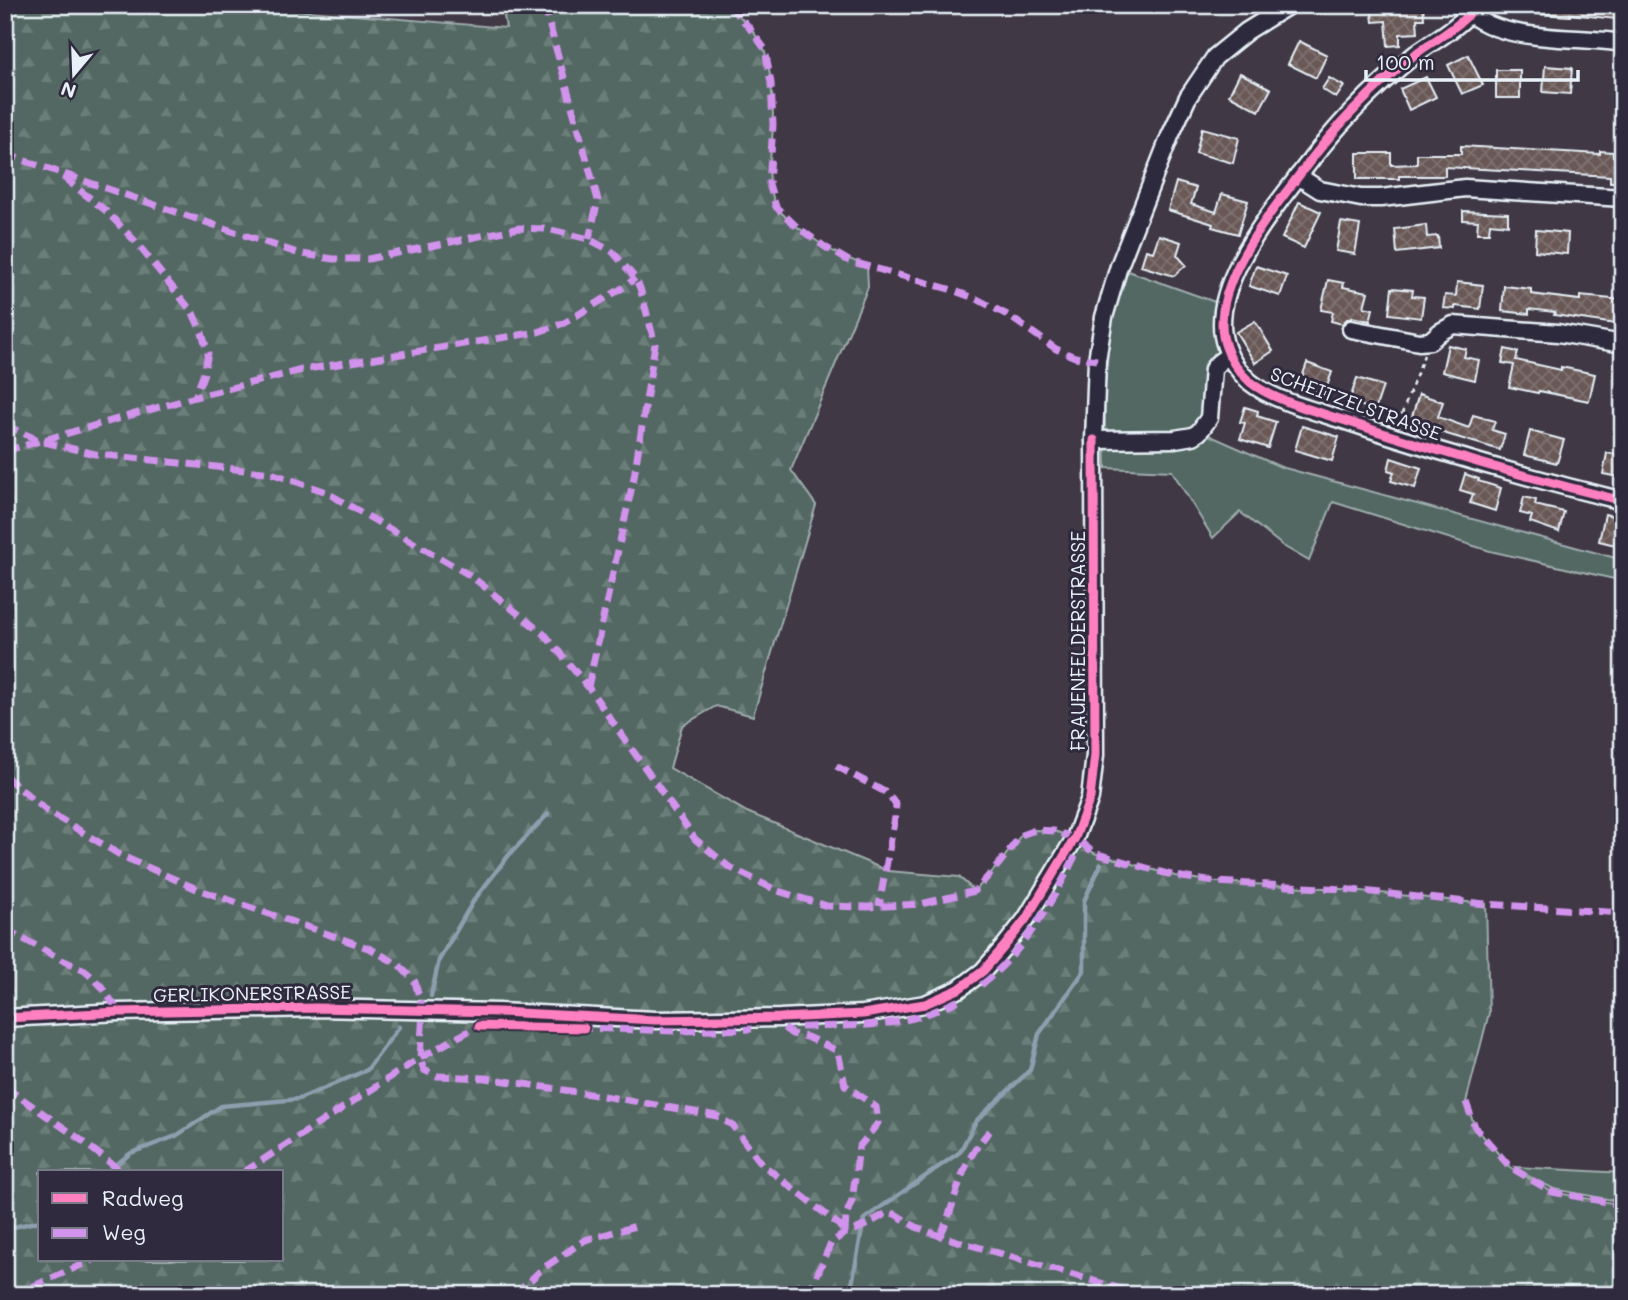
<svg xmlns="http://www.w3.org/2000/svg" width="1628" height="1300" font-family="Mali,sans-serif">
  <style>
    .green { fill: #536862; stroke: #9eacad; stroke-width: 2 }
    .forest { fill: url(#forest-firs); stroke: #9eacad; stroke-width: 2; fill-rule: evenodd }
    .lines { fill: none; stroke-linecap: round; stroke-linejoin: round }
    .stream { stroke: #8f9eaf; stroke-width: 4.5 }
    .building { fill: url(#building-cross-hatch); stroke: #e8f1f8; stroke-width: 2 }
    .minor-casing { stroke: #e8f1f8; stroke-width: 21 }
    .path { stroke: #e8f1f8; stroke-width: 2.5; stroke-dasharray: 5 5; stroke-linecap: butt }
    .minor { stroke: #2f2a3d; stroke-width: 16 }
    .quiet { stroke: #d193ec; stroke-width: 7; stroke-dasharray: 14 7; stroke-linecap: butt }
    .cycleway-casing { stroke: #2f2a3d; stroke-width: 13 }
    .cycleway { stroke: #ff80c0; stroke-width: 9 }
    .labels { text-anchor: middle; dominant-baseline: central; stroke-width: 6; stroke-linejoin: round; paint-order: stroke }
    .street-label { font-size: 19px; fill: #e8f1f8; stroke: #2f2a3d }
  </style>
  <defs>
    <pattern id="forest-firs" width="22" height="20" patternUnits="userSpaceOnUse" patternTransform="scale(1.75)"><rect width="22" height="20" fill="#536862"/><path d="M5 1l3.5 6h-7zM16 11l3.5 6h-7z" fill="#6c7e79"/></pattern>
    <pattern id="building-cross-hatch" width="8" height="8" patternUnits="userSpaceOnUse" patternTransform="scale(1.75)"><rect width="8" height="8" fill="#695957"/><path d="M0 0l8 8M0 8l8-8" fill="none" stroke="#7e7170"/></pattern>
  </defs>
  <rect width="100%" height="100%" fill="#403845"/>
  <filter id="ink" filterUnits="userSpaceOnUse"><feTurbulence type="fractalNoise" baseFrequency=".0143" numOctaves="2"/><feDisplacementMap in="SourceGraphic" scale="14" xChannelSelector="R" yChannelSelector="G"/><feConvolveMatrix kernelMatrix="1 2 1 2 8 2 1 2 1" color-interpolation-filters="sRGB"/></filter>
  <g filter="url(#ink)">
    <g class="green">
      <path d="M1128 271 1218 303 1220 353 1206 415 1197 430 1281 467 1623 560V581L1490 551 1333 502 1309 561 1283 546 1240 512 1213 538 1172 471 1106 468 1104 395 1111 319Z"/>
      <path d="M1516 1167 1623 1173V1202L1554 1189 1530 1177Z"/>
    </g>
    <path class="forest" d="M5 5H236L506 28 502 5H729C740 17 760 36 765 52 772 74 773 102 773 126 772 152 764 181 776 205 781 216 800 229 811 237 829 250 846 260 867 265L868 287 791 470 816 505 753 716 716 706 682 726 670 768 747 812 888 871 959 877 975 891 999 864 1021 835 1035 830 1054 831 1075 838 1094 853 1175 876 1215 882 1342 889 1486 904 1489 1013 1466 1102 1475 1127 1510 1167 1552 1192 1623 1205V1295H5ZM40 1172H282V1260H40Z"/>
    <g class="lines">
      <g class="stream">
        <path d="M431 996 439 960 474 900 509 855 548 814"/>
        <path d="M117 1164 131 1153 176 1136 221 1106 299 1099 367 1070 399 1027"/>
        <path d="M107 1172 113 1168"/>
        <path d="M5 1229 40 1221"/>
        <path d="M850 1295 864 1219 960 1152 976 1121 1030 1070 1039 1034 1084 971V901L1101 864"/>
      </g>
    </g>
    <g class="building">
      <path d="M1371 5H1423L1424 19H1417L1418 33 1400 34V45L1388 46 1386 21 1373 22Z"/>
      <path d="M1538 5H1617L1616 19 1570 14V16L1538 14Z"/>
      <path d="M1299 41 1327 55 1316 78 1288 64Z"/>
      <path d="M1468 55 1483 85 1462 94 1448 65Z"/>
      <path d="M1545 66 1572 68 1570 94 1543 92Z"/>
      <rect x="1496" y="70" width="24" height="28"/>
      <path d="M1240 73 1271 89 1259 111 1229 95Z"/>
      <path d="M1426 77 1436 97 1409 110 1400 89Z"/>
      <path d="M1329 78 1344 86 1336 98 1322 89Z"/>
      <path d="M1202 128 1239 138 1233 163 1196 153Z"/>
      <path d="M1461 146 1600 154V151L1613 152V156H1623V182H1610V176L1445 167V176H1399V179H1357V153H1391V165L1417 164V154H1461Z"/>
      <path d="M1176 182 1196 188 1191 204 1216 212 1222 194 1248 201 1238 234 1212 227 1213 224 1168 210Z"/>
      <path d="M1299 202 1321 212 1304 248 1282 238Z"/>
      <path d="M1463 211 1508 213V225L1490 223 1489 233H1477L1478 221 1463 220Z"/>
      <path d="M1341 222 1360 225 1355 254 1336 251Z"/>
      <path d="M1426 225 1427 237 1438 236 1439 248 1397 253 1395 229Z"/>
      <path d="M1536 230 1568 233 1567 254 1535 251Z"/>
      <path d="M1159 235 1181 242 1177 255 1186 265 1174 276 1141 266 1146 250 1153 252Z"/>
      <path d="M1256 266 1287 276 1280 296 1249 286Z"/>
      <path d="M1328 280 1344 283 1343 287 1368 292 1364 307 1373 309 1370 321 1352 317V319H1347L1342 324 1331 321 1333 312 1321 310Z"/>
      <path d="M1457 282 1483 285 1480 309 1455 306V309L1443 308 1445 295 1456 296Z"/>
      <path d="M1504 286 1531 289V294L1580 300V296L1623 300V325L1554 315 1555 312 1529 309V314L1502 311Z"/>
      <path d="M1392 288 1413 290 1412 296 1424 297 1421 318 1389 314Z"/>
      <path d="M1255 321 1273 351 1255 363 1236 332Z"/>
      <path d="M1448 345 1466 349 1464 357 1479 360 1475 380 1442 372Z"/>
      <path d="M1505 349 1518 352 1516 360 1561 370V367L1595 374 1589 401 1539 391 1538 393 1509 387 1514 365 1502 363Z"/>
      <path d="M1307 363 1332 372 1324 395 1299 386Z"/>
      <path d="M1357 378 1383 386 1375 410 1349 402Z"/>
      <path d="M1419 394 1443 402 1438 417 1469 428 1473 415 1495 421 1492 430 1505 434 1500 450 1410 423Z"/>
      <path d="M1245 407 1258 411 1257 416 1276 422 1268 448 1240 439 1245 423 1240 422Z"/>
      <path d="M1302 426 1339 437 1332 461 1295 450Z"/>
      <path d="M1530 431 1564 440 1557 463 1524 455Z"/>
      <path d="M1607 453 1623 456V478L1603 474Z"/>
      <path d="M1391 458 1421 468 1415 488 1391 481 1394 472 1388 470Z"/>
      <path d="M1465 474 1479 479 1478 481 1501 488 1495 511 1470 503 1473 494 1460 490Z"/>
      <path d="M1524 497 1536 500 1535 505 1564 512 1559 532 1530 522 1532 516 1520 513Z"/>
      <path d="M1605 514 1620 518 1617 531 1623 532V547L1599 541Z"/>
    </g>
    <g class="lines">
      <g class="minor-casing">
        <g id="minor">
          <path d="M1461 5C1495 45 1574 35 1623 43"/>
          <path d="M1469 14C1454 30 1435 40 1418 52 1398 68 1372 91 1355 109 1334 130 1315 154 1297 178 1266 218 1206 293 1226 347 1230 360 1240 373 1250 382 1272 400 1315 411 1343 420 1435 451 1528 478 1623 501"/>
          <path d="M1298 176 1320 190 1361 198H1381L1465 188 1623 198"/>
          <path d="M1351 329 1419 342 1430 341 1440 332 1453 325 1558 333 1623 344"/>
          <path d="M1094 440 1175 439 1193 436 1199 432 1209 418 1213 369 1218 363 1229 355"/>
          <path d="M5 1018 119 1012 316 1008 499 1012 655 1020 780 1018 863 1014 925 1004 959 989 983 971 1003 948 1026 919 1075 838 1090 798 1095 755 1094 440 1097 360 1104 317 1119 266 1170 136 1188 97 1215 57 1247 31 1289 5"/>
        </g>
      </g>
      <path class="path" d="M1398 424 1424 355"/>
      <use href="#minor" class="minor"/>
      <g class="quiet">
        <path d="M544 5 598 200 589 239"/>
        <path d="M729 5 748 26 765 49 771 83 773 125 769 184 776 207 797 227 825 247 849 261 949 289 977 299 1009 316 1056 349 1075 357 1097 360"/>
        <path d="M5 154 297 253 333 259H368L519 228 547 229 589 239 613 252 635 278 640 288 655 344 634 477 588 687"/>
        <path d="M63 177 105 210 135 241 193 313 202 333 208 353 204 373 195 397"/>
        <path d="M5 425 40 441 95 454 271 473 324 491 471 576 546 636 588 687 695 839 729 867 778 891 827 906 867 907 921 904 975 891 999 864 1021 835 1035 830 1054 831 1075 838 1094 853 1175 876 1215 882 1342 889 1486 904 1623 913"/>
        <path d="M5 451 195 397 302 370 538 332 564 323 626 286 635 278"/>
        <path d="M836 766 885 792 896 804 895 817 879 906"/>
        <path d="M5 776 47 811 122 856 197 889 371 949 399 965 415 982 423 1011 420 1058 424 1070 437 1076 486 1078 628 1100 717 1116 732 1125 762 1164 838 1224 845 1233"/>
        <path d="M5 929 64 961 85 970 102 987 119 1012"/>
        <path d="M981 985C1023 952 1052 903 1075 856"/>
        <path d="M801 1027C834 1026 874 1027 905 1020 925 1016 943 1008 961 999"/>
        <path d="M577 1028 678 1031 752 1029"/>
        <path d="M784 1028 792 1034 807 1037 838 1051 845 1085 876 1107 878 1123 859 1147 852 1201 846 1215 845 1233"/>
        <path d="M5 1087 77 1137 122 1172"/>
        <path d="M1466 1102 1475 1127 1510 1167 1552 1192 1623 1205"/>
        <path d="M244 1172 420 1058 485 1022"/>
        <path d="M940 1236C953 1211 957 1182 970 1158 976 1148 982 1139 990 1131"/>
        <path d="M13 1295 93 1260"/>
        <path d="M515 1295 542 1269 585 1240 640 1225"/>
        <path d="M808 1295 831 1243 845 1233H849L868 1224 887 1213 895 1214 916 1227 940 1236 1142 1295"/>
      </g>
      <g class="cycleway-casing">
        <g id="cycleway">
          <path d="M1469 14C1454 30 1435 40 1418 52 1398 68 1372 91 1355 109 1334 130 1315 154 1297 178 1266 218 1206 293 1226 347 1230 360 1240 373 1250 382 1272 400 1315 411 1343 420 1435 451 1528 478 1623 501"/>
          <path d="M5 1018 119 1012 316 1008 499 1012 655 1020 780 1018 863 1014 925 1004 959 989 983 971 1003 948 1026 919 1075 838 1090 798 1095 755 1094 440"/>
          <path d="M479 1026 584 1028"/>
        </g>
      </g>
      <use href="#cycleway" class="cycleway"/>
    </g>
  </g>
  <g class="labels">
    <g class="street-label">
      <text transform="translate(1356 403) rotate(20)">SCHEITZELSTRASSE</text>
      <text transform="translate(1077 641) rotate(-90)">FRAUENFELDERSTRASSE</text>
      <text transform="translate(252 993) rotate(-1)">GERLIKONERSTRASSE</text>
    </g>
  </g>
  <rect width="1628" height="1300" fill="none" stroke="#2f2a3d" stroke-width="28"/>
  <rect x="14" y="14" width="1600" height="1272" fill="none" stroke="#e8f1f8" stroke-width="2.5" filter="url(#ink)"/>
  <rect x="38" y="1170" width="245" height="91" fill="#2f2a3d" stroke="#797a88" stroke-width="2"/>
  <rect x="52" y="1193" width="35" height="10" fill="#ff80c0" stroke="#797a88" stroke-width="2"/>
  <text x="102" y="1206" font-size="21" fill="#e8f1f8">Radweg</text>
  <rect x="52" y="1228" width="35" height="10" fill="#d193ec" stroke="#797a88" stroke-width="2"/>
  <text x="102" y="1240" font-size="21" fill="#e8f1f8">Weg</text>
  <g transform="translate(74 74) rotate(199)" stroke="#2f2a3d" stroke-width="5" paint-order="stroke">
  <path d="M0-5L12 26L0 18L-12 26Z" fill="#e8f1f8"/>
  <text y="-10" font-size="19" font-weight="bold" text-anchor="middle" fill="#e8f1f8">N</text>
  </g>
  <path d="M1366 70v10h212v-10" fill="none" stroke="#e8f1f8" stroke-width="3.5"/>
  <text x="1376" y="70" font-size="21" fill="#e8f1f8" stroke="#2f2a3d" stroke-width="5" paint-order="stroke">100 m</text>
</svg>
